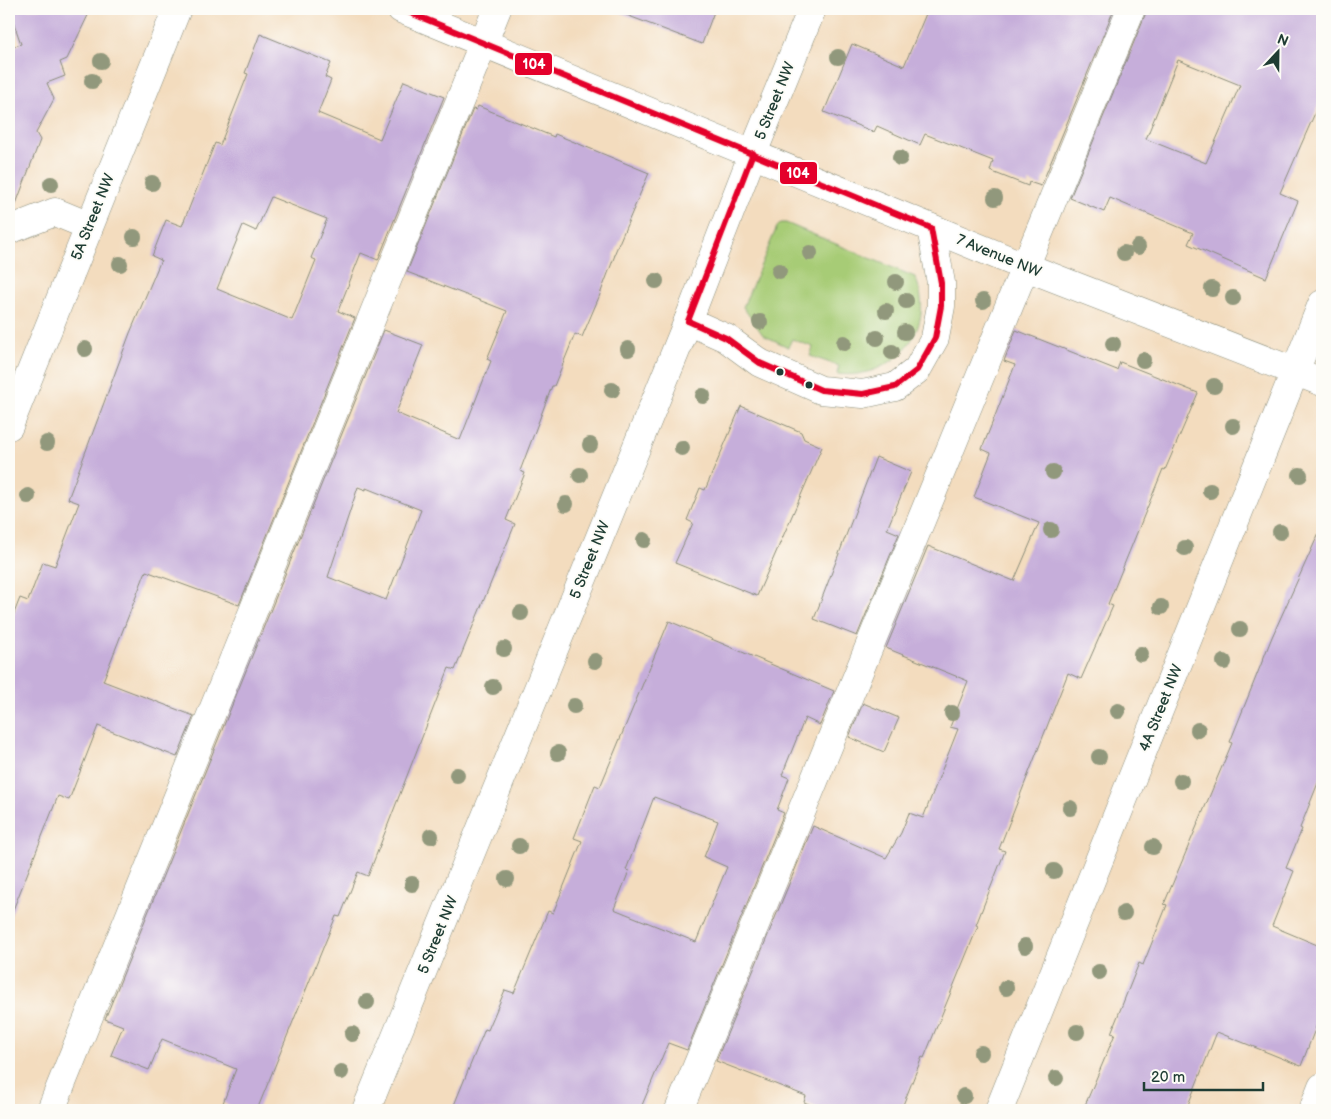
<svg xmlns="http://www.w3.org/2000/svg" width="1331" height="1119" font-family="'Balsamiq Sans',sans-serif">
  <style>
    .green { fill: #a7cc76; stroke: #638455 }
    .building { fill: #c6aeda; fill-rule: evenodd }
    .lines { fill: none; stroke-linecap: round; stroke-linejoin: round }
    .minor-casing { stroke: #898c79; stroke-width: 29 }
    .minor { stroke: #fff; stroke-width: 28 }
    .bus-1-casing { stroke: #fdfcf7; stroke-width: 10 }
    .bus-1 { stroke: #e4002b; stroke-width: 6 }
    .tree { fill: #91987b }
    .bus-dot { fill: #1f3d34; stroke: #fdfcf7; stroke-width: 2 }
    .labels { text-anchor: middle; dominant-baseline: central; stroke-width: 4; stroke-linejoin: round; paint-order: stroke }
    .street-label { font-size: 15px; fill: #1f3d34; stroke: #fdfcf7 }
    .line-badge { stroke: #fdfcf7; stroke-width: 2 }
    .badge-label { font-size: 14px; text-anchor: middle; font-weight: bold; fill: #fff }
  </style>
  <rect width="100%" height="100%" fill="#fdfcf7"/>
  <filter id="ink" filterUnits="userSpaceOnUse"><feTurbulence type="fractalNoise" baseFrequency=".02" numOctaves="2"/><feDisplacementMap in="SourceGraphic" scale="10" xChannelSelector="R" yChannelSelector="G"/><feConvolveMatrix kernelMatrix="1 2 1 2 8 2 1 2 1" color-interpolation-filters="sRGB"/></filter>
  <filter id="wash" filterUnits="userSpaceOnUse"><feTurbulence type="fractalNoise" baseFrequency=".0096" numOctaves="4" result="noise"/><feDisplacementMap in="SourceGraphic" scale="20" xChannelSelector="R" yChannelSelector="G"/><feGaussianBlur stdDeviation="1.12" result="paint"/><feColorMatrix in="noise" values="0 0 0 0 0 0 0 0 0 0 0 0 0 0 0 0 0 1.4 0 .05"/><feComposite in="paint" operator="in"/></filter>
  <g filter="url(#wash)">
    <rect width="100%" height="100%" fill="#f3dcbe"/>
    <path class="green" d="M781 223H786L915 277C939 330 892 381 837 374L839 366 810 356 813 347 792 339 788 347 763 335 743 307 777 227Z"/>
    <g id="blocks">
      <g class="building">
        <path d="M9 9H91L67 59 60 62 65 76 47 83 54 99 36 133 40 140 13 212 9 213V48L21 44Z"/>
        <path d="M617 9H715L702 44 616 11Z"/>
        <path d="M928 9H1114L1041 186 1029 182 1028 186 990 171 993 161 925 134 920 145 877 126 874 132 824 112 852 44 904 66Z"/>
        <path d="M1146 9H1322V97L1280 193 1298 201 1266 278 1188 244 1193 233 1110 198 1104 212 1070 198 1145 15ZM1178 60 1240 85 1206 163 1146 139Z"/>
        <path d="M260 34 331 63 325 77 331 80 318 113 380 139 404 81 444 97 378 260 361 253 338 311 355 318 239 605 146 571 103 681 194 716 177 757 98 726 69 800 58 796 11 915H9V626L20 598 28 601 43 562 55 566 79 503 68 499 130 333 161 260 152 256 166 220 182 226 215 143 220 145 248 74 245 73ZM271 197 327 219 311 258 316 260 292 320 217 289 243 225 256 231Z"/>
        <path d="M478 106 554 137 555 134 649 173 614 255H615L599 297 582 337 575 334 554 386H552L520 471 525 473 506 520 515 524 455 670 449 668 368 876 358 872 340 917 336 916 257 1110H243L223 1103 236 1069 162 1039 149 1070 111 1055 123 1026 105 1019 384 330 423 345 396 413 460 440 491 361 487 359 507 311 407 272 473 109 476 110ZM358 487 366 490V488L421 510 386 600 328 577Z"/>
        <path d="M1016 330 1117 370 1120 362 1198 393 1165 470 1163 469 1108 604 1113 606 1081 679 1068 673 999 849 1005 851 976 925 978 926 924 1058 922 1057 901 1110H823L804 1102 806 1096 716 1061 813 826 886 858 901 833 909 813 923 818 958 729 950 727 968 681 886 648 928 546 1014 581 1039 523 974 497 991 453 982 449 1015 365 1004 361Z"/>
        <path d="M741 406 801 432 804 439 822 447 757 596 675 563 693 523 687 520 700 488 705 490Z"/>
        <path d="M876 457 911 472 887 529 899 534 857 636 814 619Z"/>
        <path d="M1322 526V773L1300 828 1302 829 1286 868 1294 871 1272 926 1322 947V1011L1301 1066 1217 1032 1186 1110H1083L1115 1034 1111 1033 1139 963 1143 965 1167 905 1164 904 1232 743 1230 742 1272 637Z"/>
        <path d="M669 621 834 691 820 725 805 718 782 775 789 778 777 810 784 813 687 1050 668 1043 640 1110H452L485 1029 488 1030 505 990 514 993 548 911 553 913 582 841 574 838 595 785 600 787ZM654 797 718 821 704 857 727 867 696 942 614 909 629 871 626 870Z"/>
        <path d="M863 703 899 718 884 752 849 737Z"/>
      </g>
    </g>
  </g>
  <g filter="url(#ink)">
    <use href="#blocks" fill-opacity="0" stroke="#898c79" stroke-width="1"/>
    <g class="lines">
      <g class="minor-casing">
        <g id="minor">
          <path d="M401 9 1026 267 1322 382"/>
          <path d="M9 230 55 212 89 226"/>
          <path d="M688 321 726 338 760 363 821 390 863 394 895 387 917 370 935 338 941 306V283L931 228"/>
          <path d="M9 426 177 9"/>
          <path d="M51 1110 497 9"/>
          <path d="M366 1110 688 321 753 153 812 9"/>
          <path d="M679 1110 1131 9"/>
          <path d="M999 1110 1322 304"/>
          <path d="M1313 1110 1322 1087"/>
        </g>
      </g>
      <use href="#minor" class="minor"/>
      <g class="bus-1-casing">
        <g id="bus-1">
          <path d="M401 9 931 228"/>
          <path d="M688 321 726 338 760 363 821 390 863 394 895 387 917 370 935 338 941 306V283L931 228"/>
          <path d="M688 321 753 153"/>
        </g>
      </g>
      <use href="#bus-1" class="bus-1"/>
    </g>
    <g class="tree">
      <circle cx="838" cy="57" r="8"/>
      <circle cx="101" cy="61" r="8"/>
      <circle cx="92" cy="81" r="8"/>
      <circle cx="900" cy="158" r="8"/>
      <circle cx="152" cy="183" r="8"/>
      <circle cx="51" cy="184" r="8"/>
      <circle cx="995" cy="198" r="8"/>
      <circle cx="134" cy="237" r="8"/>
      <circle cx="1138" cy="247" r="8"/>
      <circle cx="810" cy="253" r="8"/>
      <circle cx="1124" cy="253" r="8"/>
      <circle cx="120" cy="264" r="8"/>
      <circle cx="779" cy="271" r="8"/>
      <circle cx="656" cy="281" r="8"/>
      <circle cx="896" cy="282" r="8"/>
      <circle cx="1212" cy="289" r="8"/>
      <circle cx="1233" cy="298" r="8"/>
      <circle cx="906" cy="301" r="8"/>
      <circle cx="983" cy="301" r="8"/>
      <circle cx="886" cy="311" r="8"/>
      <circle cx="760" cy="322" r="8"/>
      <circle cx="905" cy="332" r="8"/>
      <circle cx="877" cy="338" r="8"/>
      <circle cx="844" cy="343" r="8"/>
      <circle cx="1113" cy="344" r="8"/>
      <circle cx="85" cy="349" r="8"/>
      <circle cx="628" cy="349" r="8"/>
      <circle cx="892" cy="352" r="8"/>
      <circle cx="1143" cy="360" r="8"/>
      <circle cx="1214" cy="386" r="8"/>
      <circle cx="612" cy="390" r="8"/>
      <circle cx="703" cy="396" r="8"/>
      <circle cx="1233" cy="426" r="8"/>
      <circle cx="47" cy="443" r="8"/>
      <circle cx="590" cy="445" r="8"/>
      <circle cx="682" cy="448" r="8"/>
      <circle cx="1053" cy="472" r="8"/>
      <circle cx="580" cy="475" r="8"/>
      <circle cx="1300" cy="475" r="8"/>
      <circle cx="1210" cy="491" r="8"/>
      <circle cx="28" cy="496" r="8"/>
      <circle cx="566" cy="504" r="8"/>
      <circle cx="1051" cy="530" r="8"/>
      <circle cx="1280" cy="532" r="8"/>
      <circle cx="644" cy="540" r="8"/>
      <circle cx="1185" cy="548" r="8"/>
      <circle cx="1161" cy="607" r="8"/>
      <circle cx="521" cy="613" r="8"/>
      <circle cx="1240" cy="629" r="8"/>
      <circle cx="504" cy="649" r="8"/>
      <circle cx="1141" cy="654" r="8"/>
      <circle cx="595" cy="661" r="8"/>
      <circle cx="1224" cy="662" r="8"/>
      <circle cx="493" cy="687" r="8"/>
      <circle cx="574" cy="706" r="8"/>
      <circle cx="1118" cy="711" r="8"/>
      <circle cx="952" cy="713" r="8"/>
      <circle cx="1198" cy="730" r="8"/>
      <circle cx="558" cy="753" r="8"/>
      <circle cx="1099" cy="757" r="8"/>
      <circle cx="457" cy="775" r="8"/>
      <circle cx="1181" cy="781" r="8"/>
      <circle cx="1070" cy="808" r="8"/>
      <circle cx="431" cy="836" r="8"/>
      <circle cx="519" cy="846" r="8"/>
      <circle cx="1153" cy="847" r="8"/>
      <circle cx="1054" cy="871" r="8"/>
      <circle cx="507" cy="879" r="8"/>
      <circle cx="412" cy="884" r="8"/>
      <circle cx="1124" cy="913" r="8"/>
      <circle cx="1025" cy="946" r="8"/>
      <circle cx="1099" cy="972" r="8"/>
      <circle cx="1006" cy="988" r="8"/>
      <circle cx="367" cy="1002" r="8"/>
      <circle cx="1077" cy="1032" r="8"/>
      <circle cx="352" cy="1034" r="8"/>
      <circle cx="981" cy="1053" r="8"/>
      <circle cx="341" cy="1072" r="8"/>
      <circle cx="1056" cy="1078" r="8"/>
      <circle cx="964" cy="1096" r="8"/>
    </g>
  </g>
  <g class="bus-dot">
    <circle cx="780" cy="372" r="4.5"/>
    <circle cx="809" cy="385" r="4.5"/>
  </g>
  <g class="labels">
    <g class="street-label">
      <text transform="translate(775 101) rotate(-68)">5 Street NW</text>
      <text transform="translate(93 217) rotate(-68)">5A Street NW</text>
      <text transform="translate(999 256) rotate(22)">7 Avenue NW</text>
      <text transform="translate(590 560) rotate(-68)">5 Street NW</text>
      <text transform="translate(1161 708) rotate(-68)">4A Street NW</text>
      <text transform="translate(438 935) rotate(-68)">5 Street NW</text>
    </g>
  </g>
  <g class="line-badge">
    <rect x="514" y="52" width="39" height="24" rx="5" fill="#e4002b"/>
    <rect x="779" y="161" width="39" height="24" rx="5" fill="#e4002b"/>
  </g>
  <g class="badge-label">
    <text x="534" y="69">104</text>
    <text x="798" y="178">104</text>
  </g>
  <rect width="1331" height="1119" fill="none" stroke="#fdfcf7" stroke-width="30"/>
  <g transform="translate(1278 52) rotate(22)" stroke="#fdfcf7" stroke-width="4" paint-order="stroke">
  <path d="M0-4L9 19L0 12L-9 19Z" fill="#1f3d34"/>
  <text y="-8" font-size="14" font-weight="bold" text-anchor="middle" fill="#1f3d34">N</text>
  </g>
  <path d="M1144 1082v8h119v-8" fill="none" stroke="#1f3d34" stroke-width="2.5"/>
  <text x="1151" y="1082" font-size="15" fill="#1f3d34" stroke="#fdfcf7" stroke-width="4" paint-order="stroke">20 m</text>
</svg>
